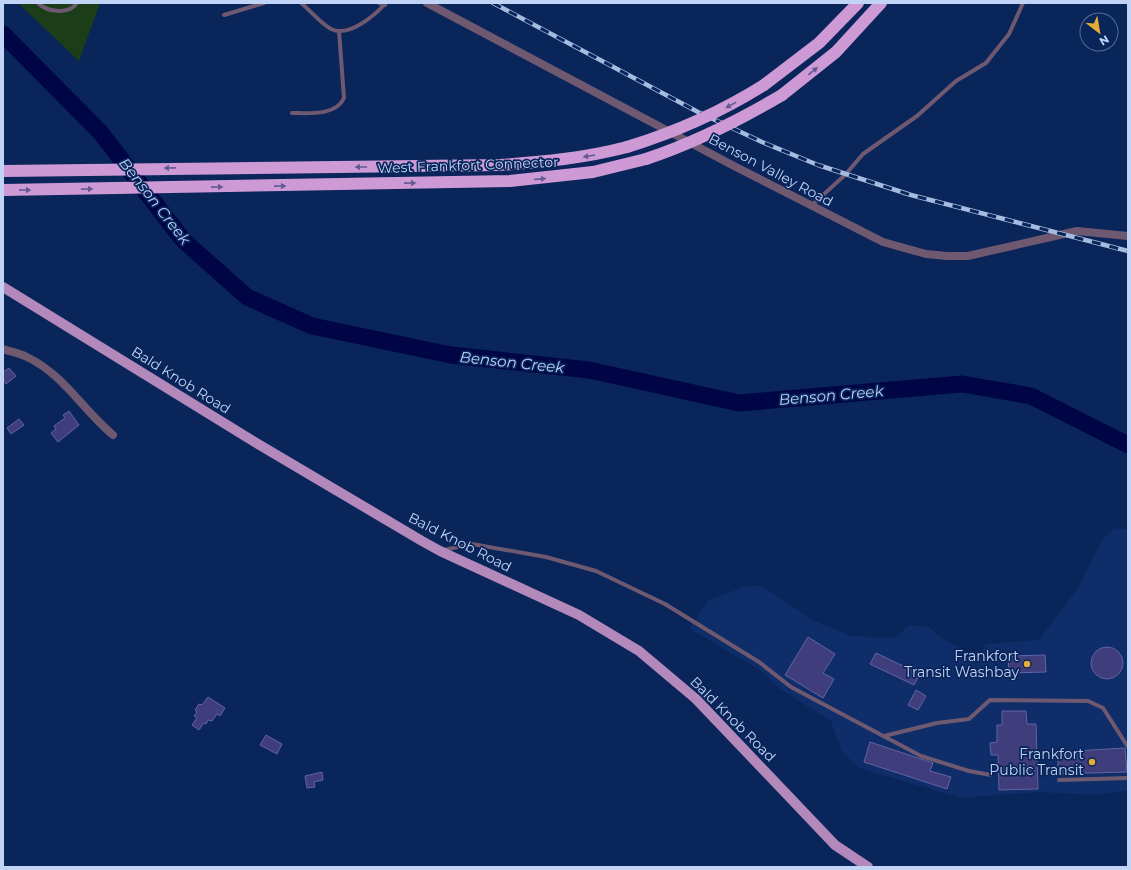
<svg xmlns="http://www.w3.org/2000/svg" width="1131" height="870" font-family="Montserrat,sans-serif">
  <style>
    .built { fill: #0f2d69 }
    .green { fill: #1b3d18 }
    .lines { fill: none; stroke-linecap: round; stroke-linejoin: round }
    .river { stroke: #000546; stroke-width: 17 }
    .building { fill: #3f3d7b; stroke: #6263a4 }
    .lane { stroke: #6e5971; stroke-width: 4 }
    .street { stroke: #6e5971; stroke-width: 8 }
    .primary { stroke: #b388ba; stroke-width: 10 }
    .highway { stroke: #ce9ad6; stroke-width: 12 }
    .rail-casing { stroke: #a6bbdf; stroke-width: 4.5 }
    .rail { stroke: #0a255a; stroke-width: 3; stroke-dasharray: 9; stroke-linecap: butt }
    .highway-bridge { stroke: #ce9ad6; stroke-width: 12 }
    .oneway { fill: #625a92 }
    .poi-dot { fill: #e5ad35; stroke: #0a255a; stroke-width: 1.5 }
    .labels { text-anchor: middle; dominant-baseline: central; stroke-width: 3.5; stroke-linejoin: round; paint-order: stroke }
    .street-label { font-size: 14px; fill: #c1d4f6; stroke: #0a255a }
    .poi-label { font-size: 14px; fill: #c1d4f6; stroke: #0a255a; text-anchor: end }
    .water-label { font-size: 15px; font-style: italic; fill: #bbd1f8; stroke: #0a255a }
  </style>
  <rect width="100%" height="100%" fill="#0a255a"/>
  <path class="built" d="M1115 528 1128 529V790L1095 795 1039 792 961 798 859 768 842 752 831 721 780 689 760 670 690 629 708 600 747 586H762L812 620 851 636 895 638 909 625 929 627 941 638 957 646 965 657 980 656 986 644 1039 640 1077 589 1102 540Z"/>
  <path class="green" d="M18 3H100L79 61Z"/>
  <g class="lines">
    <path class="river" d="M3 34 101 133 183 240 247 297 312 326 451 355 589 370 739 403 962 384 1031 396 1128 445"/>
  </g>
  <g class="building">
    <path d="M9 368 16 376 6 384 3 380V372Z"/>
    <path d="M69 411 79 425 58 442 51 433 56 429 54 426 65 418 63 415Z"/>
    <path d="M19 419 24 425 11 434 7 428Z"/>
    <path d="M808 637 835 654 823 673 834 679 823 698 785 675Z"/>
    <circle cx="1107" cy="663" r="16"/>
    <path d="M876 653 920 674 914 685 870 664Z"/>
    <path d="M1045 655 1046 672 1009 673 1008 656Z"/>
    <path d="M916 690 926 696 918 710 908 705Z"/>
    <path d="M208 697 225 708 220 716 217 714 212 721 208 720 206 724 204 723 199 730 192 725 197 718 194 716 197 712 195 710 199 704 202 705Z"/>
    <path d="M1002 711H1026L1027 724H1036L1038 789 999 790 998 755H991L990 743 997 742V725H1002Z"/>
    <path d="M266 735 282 744 277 754 260 745Z"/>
    <path d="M870 742 933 763 930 771 951 777 947 789 864 762Z"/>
    <path d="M1125 748 1127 772 1058 774V752Z"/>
    <path d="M322 772 323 780 314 782 315 787 307 788 305 776Z"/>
  </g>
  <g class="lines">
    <g class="lane">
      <path d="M38 3C47 12 69 15 77 3"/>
      <path d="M301 3C311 11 320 23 331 29 349 38 375 15 386 3"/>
      <path d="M379 3 385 5"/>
      <path d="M224 15 264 3"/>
      <path d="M292 113C309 113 336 116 344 98L339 31"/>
      <path d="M812 205 845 175 863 154 917 116 956 81 986 63 1009 34 1023 3"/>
      <path d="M444 550 472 544 546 557 596 571 665 604 759 662 791 687 921 756 969 771 991 775"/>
      <path d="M884 736 937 723 969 719 990 700 1088 701 1103 708 1128 747"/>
      <path d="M1059 780 1128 778"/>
    </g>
    <g class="street">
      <path d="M427 3 734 166 883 242 926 254 947 256H968L1077 231 1128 236"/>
      <path d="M3 349C11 352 19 353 27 357 63 374 83 410 113 435"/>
    </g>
    <path class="primary" d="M3 287 258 444 422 541 440 551 579 615 639 651 696 699 835 845 868 867"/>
    <g class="highway">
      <path d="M764 85 819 43 858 3"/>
      <path d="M782 95 836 52 881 3"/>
      <path d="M3 171 500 165C543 162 585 158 627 147"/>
      <path d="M3 190 510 181 593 172 646 159"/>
    </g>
    <g class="rail-casing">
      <path id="rail" d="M493 3 698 112 762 142 818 165 911 195 1128 251"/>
    </g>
    <use href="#rail" class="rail"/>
    <g class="highway-bridge">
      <path d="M627 147C676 132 721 112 764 85"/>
      <path d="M646 159C694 143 738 121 782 95"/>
    </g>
  </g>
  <defs><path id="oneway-solid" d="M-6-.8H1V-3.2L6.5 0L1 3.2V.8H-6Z"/></defs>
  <g class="oneway">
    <use href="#oneway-solid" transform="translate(813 71) rotate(-39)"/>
    <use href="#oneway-solid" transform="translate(731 105) rotate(151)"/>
    <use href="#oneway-solid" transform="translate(589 156) rotate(170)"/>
    <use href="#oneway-solid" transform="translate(361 167) rotate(180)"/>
    <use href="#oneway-solid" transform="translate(170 168) rotate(179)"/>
    <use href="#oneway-solid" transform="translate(540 179) rotate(-5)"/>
    <use href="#oneway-solid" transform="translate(410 183) rotate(-1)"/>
    <use href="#oneway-solid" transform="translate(280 186) rotate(-1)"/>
    <use href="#oneway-solid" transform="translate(217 187) rotate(-1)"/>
    <use href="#oneway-solid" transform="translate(87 189) rotate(-1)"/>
    <use href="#oneway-solid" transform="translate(25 190) rotate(-1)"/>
  </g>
  <g class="poi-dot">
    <circle cx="1027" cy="664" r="4"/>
    <circle cx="1092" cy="762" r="4"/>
  </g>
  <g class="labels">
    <g class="street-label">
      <text transform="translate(468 165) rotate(-2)">West Frankfort Connector</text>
      <text transform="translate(771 170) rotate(28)">Benson Valley Road</text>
      <text transform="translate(181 380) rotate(32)">Bald Knob Road</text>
      <text transform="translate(460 542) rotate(27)">Bald Knob Road</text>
      <text transform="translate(733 719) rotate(45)">Bald Knob Road</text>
    </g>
    <g class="poi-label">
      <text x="1019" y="656">Frankfort<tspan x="1019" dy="16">Transit Washbay</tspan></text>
      <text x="1084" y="754">Frankfort<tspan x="1084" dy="16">Public Transit</tspan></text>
    </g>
    <g class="water-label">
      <text transform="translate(155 201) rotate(52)">Benson Creek</text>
      <text transform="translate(512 362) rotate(6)">Benson Creek</text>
      <text transform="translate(831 395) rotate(-5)">Benson Creek</text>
    </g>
  </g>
  <rect width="1131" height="870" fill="none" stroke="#c1d4f6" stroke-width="8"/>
  <g transform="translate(1099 32) rotate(149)"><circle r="19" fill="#0a255a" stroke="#536b98"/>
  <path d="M0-3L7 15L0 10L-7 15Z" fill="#e5ad35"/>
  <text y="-6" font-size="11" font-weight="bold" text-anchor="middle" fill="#c1d4f6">N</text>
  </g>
</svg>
